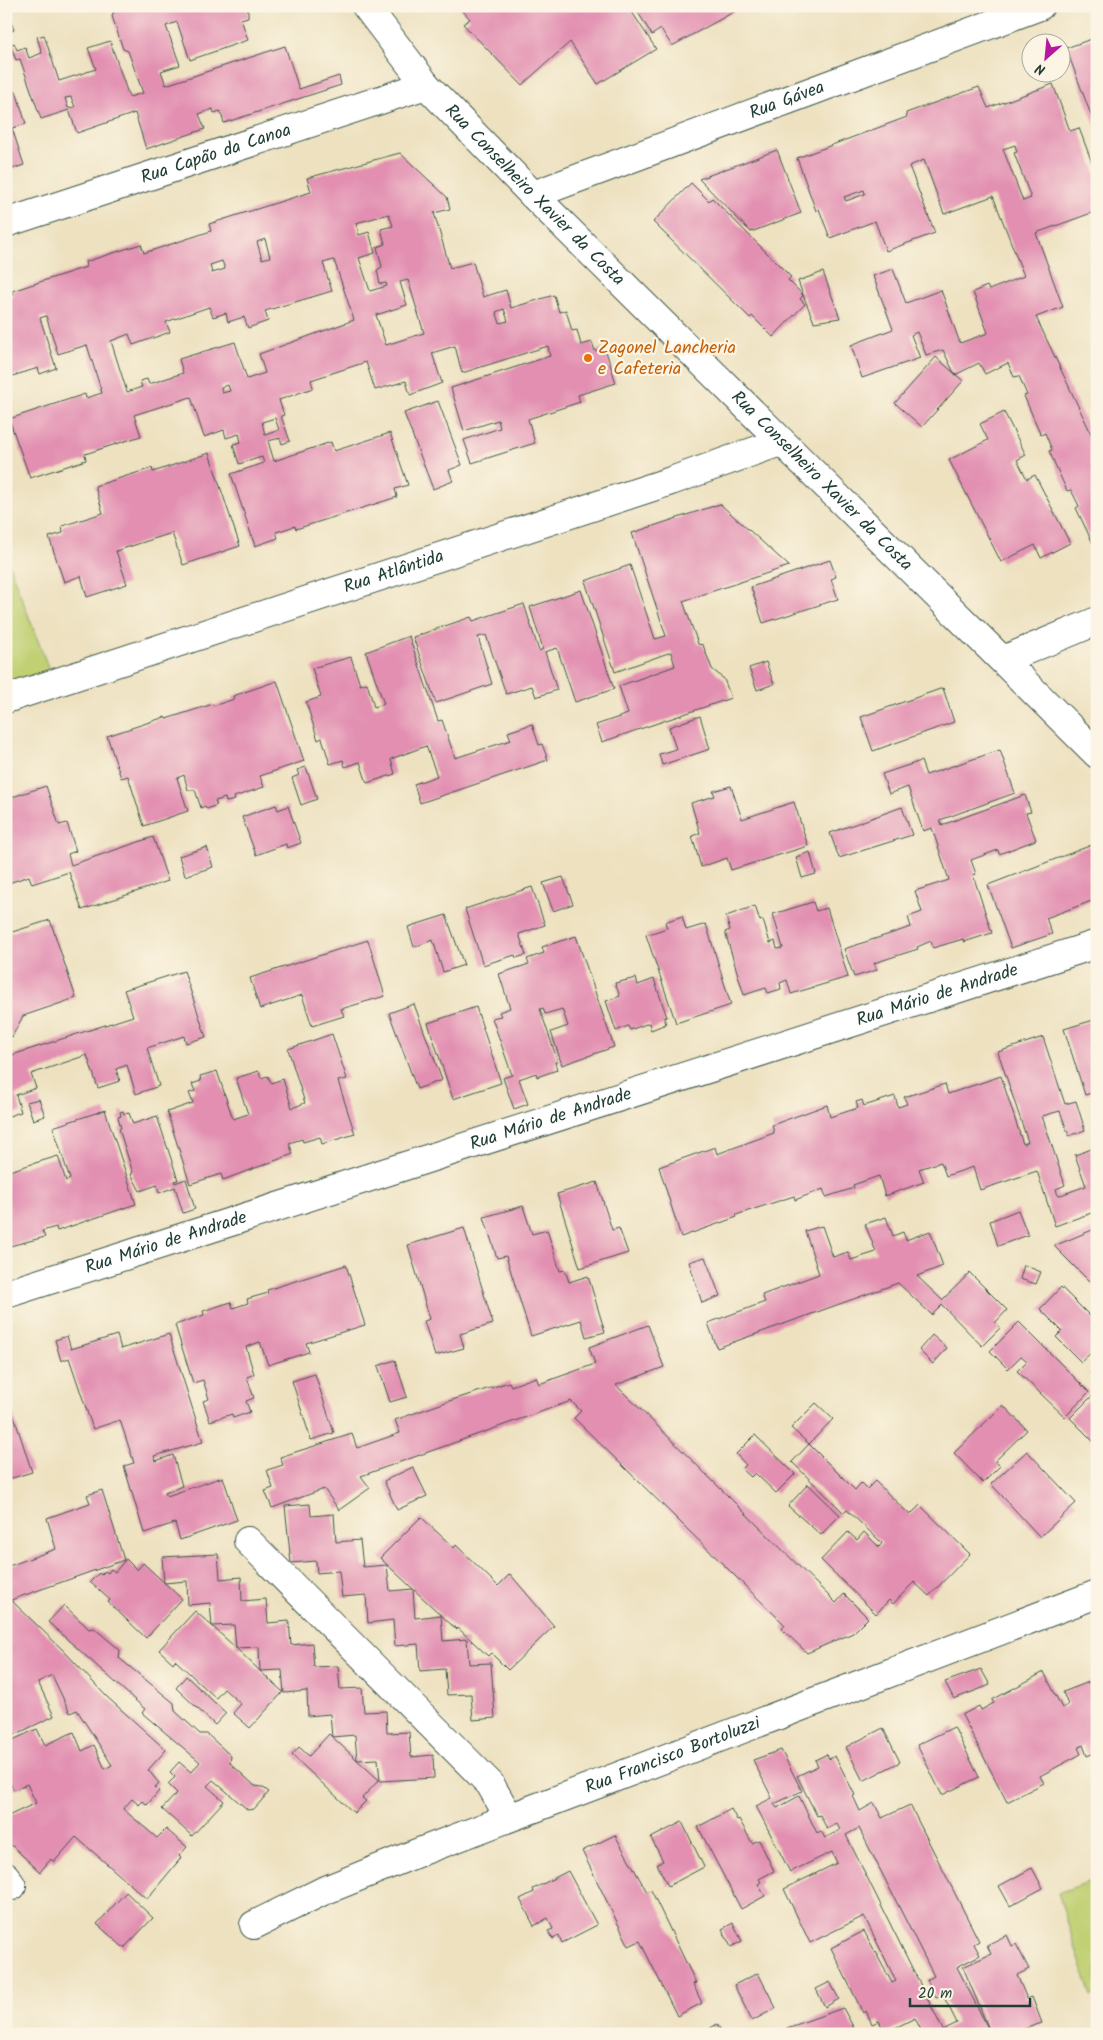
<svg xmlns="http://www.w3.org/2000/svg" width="1103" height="2040" font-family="Kalam,sans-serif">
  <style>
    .green { fill: #c1d073; stroke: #708654 }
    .building { fill: #e28fb1; fill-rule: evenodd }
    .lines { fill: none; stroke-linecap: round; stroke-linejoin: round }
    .minor-casing { stroke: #3e5649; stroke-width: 30 }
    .tertiary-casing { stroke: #3e5649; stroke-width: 30 }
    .minor { stroke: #fff; stroke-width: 28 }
    .tertiary { stroke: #fff; stroke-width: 28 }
    .food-dot { fill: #e8710a; stroke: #fcf5e5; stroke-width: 2 }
    .labels { text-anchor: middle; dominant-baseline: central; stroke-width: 4.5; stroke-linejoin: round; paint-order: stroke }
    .street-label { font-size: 18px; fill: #1f3d34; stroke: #fcf5e5 }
    .food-label { font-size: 18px; fill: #c56008; stroke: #fcf5e5; text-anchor: start }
  </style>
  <rect width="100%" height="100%" fill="#fcf5e5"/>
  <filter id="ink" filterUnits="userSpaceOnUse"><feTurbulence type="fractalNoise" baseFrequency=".02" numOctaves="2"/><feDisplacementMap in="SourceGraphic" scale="10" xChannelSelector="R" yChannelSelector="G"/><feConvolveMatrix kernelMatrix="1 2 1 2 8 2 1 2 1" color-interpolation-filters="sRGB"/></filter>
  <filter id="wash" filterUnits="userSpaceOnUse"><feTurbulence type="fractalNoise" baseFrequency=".0096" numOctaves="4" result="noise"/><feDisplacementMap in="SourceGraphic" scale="20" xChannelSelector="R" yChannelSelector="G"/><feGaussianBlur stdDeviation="1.12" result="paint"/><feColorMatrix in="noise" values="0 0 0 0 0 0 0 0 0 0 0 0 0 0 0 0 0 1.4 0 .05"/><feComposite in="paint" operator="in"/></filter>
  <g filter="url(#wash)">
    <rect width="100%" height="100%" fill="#ede1c0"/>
    <g class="green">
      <path d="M6 557 51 675 6 687Z"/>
      <path d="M1097 1879V1994L1091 1996 1058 1893Z"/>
    </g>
    <g id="blocks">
      <g class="building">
        <path d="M112 6H248V17L241 19 248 40 190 60 177 22 166 26 180 65 161 71 166 85 285 46 299 89 339 76 341 85 224 123 220 111 214 113 213 109 199 114 205 129 146 149 135 113 77 133 69 110 41 119 20 59 16 60 10 45 14 43 17 50 25 47 29 58 42 53 37 37 44 35 59 81 96 69 88 48 110 41 129 97 143 93 128 51 123 49 112 16 114 11ZM71 97 75 107 68 108 65 98Z"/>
        <path d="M463 6H628L656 49 598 84 570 42 522 85 463 24 470 19 461 9Z"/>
        <path d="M634 6H738L739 9 672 46 661 29 652 35Z"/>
        <path d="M6 9 14 30 6 33Z"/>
        <path d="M1097 37V131L1066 48Z"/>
        <path d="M1053 84 1070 131 1079 128 1097 176V211L1036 233 1063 307 1036 317 1097 446V552L1076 508 1079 506 1071 490 1067 491 1049 451 1052 450 1045 433 1041 435 1024 396 1027 395 1019 376 1014 377 1008 363 985 374 979 363 955 375 943 350 926 355 917 332 911 335 920 358 862 378 851 345 893 329 873 276 893 269 906 303 941 290 960 343 988 333 973 292 987 286 989 290 1024 276 993 196 944 214 924 160 909 166 935 233 886 251 875 221 830 238 819 209 816 211 797 158 907 117 906 113 979 87 988 108ZM1015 145 1017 152 1014 153 1031 198 1023 201 1003 149ZM864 190 865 194 846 201 844 197Z"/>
        <path d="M16 91 26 124 12 128 24 165 6 171V94Z"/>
        <path d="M777 150 801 213 751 232 699 179Z"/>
        <path d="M400 153 447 197 450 209 434 213 450 268 473 262 483 297 506 290 511 308 554 295 559 312 566 310 572 331 577 330 581 345 592 342 595 351 605 348 616 383 578 395 580 402 528 419 535 443 472 463 464 440 500 428 498 420 464 431 451 388 550 356 548 346 462 373 455 346 432 353 442 383 410 395 406 381 375 390 366 362 311 380 313 388 279 400 284 415 281 416 290 441 282 444 280 438 268 441 274 461 331 442 334 451 390 433 408 485 395 489 397 497 296 529 295 526 276 532 278 538 255 546 231 474 264 463 262 457 239 464 233 444 241 442 239 434 226 438 224 430 204 437 191 397 134 415 141 436 85 454 86 460 30 478 9 419 85 394 86 398 102 393 87 345 58 354 46 316 40 318 56 368 40 374 38 368 6 378V298L13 296 12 291 86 267 85 262 141 244 144 253 211 231 209 224 311 192 307 178ZM389 214 393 226 381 229 385 244 377 247 382 267 377 270 380 284 386 283 387 286 370 291 359 258 375 253 369 232 359 235 356 223ZM265 239 270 257 262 259 257 242ZM334 260 354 320 259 354 265 373 247 379 235 342 179 359 183 373 149 384 147 379 140 381 142 387 127 392 111 341 129 334 133 345 170 332 166 322 209 307 213 317 226 313 228 322 244 317 248 328 268 321 265 311 332 291 323 263ZM222 261 225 269 212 273 210 265ZM408 280 424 333 386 345 376 315 407 305 400 282ZM504 309 508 321 500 323 496 312ZM228 385 230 391 222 393 221 387ZM275 418 279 430 265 435 262 422Z"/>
        <path d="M691 183 709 201 712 198 791 277 788 280 803 295 798 281 823 272 840 318 814 322 803 295 800 299 805 304 773 337 752 316 750 318 653 222Z"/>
        <path d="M936 357 963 381 922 427 895 403Z"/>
        <path d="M438 401 462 465 449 470 453 481 433 489 404 413Z"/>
        <path d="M1004 412 1026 455 1017 460 1027 479 1035 475 1070 543 1041 558 1035 545 1001 562 949 460 988 440 980 424Z"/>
        <path d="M209 453 240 546 183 565 172 533 116 551 127 584 87 597 81 576 64 582 49 537 63 533 62 526 103 513 95 486 152 468 153 472Z"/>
        <path d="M720 504 789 566 683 601 698 644 703 645 712 669 724 679 731 698 602 742 596 725 628 714 619 686 675 666 671 652 615 672 585 581 630 565 655 639 666 636 632 533Z"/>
        <path d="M830 560 836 577 831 579 838 599 763 623 751 587Z"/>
        <path d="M581 590 614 689 575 702 557 648 545 652 557 690 536 697 532 686 506 694 486 635 478 637 492 684 436 703 413 637 471 617 473 621 524 604 539 651 543 649 530 607Z"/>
        <path d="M409 636 438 721 442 720 455 758 511 740 508 732 532 724 539 745 542 744 548 760 420 803 414 784 437 776 426 746 391 759 395 774 367 783 360 762 345 767 343 760 330 764 322 738 318 740 306 702 321 697 312 668 351 657 360 685 367 683 374 707 384 704 366 652Z"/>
        <path d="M766 662 774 684 757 690 749 668Z"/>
        <path d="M277 681 304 761 260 776 264 787 234 797 235 800 226 802 225 798 215 801 217 805 207 809 205 806 201 808 195 790H188L184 775 177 778 188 811 144 826 128 776 121 778 107 736 165 717 166 719 213 704V706L234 699 233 696Z"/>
        <path d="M943 688 954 722 873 751 861 717Z"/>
        <path d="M700 716 710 749 662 765 659 754 676 749 669 727Z"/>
        <path d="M1000 750 1015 793 940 820 942 825 1025 795 1031 812 1026 813 1036 840 999 854 998 850 971 860 976 874 973 875 992 933 964 942 963 939 933 948 931 941 917 947 918 949 874 963 877 970 854 977 844 949 911 927 908 917 922 912 915 891 949 880 932 828 923 831 908 787 889 794 882 774 921 761 926 775Z"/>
        <path d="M306 767 317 799 301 805 292 778 299 775 297 770Z"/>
        <path d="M46 786 59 825 67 823 76 851 68 854 71 865 153 837 168 881 82 910 69 872 32 884 29 876 6 884V799Z"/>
        <path d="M731 786 742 819 794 802 808 846 731 870 727 858 701 867 692 836 700 833 691 803 715 796 713 791Z"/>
        <path d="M276 805 278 810 288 806 301 843 287 848 286 844 256 855 242 817Z"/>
        <path d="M902 807 912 835 839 858 830 833Z"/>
        <path d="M1097 843V899L1046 918 1052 934 1011 948 988 885Z"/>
        <path d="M207 847 213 867 185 876 179 856Z"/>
        <path d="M810 852 816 874 802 878 796 857Z"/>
        <path d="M563 877 573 904 553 911 543 883Z"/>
        <path d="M532 887 545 925 519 934 526 955 516 958 515 955 483 965 465 909Z"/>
        <path d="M813 902 816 911 827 908 848 977 791 994 787 980 780 983 781 989 768 993 766 988 744 995 725 932 730 930 726 916 755 906 760 921 763 920 770 943 775 941 777 949 783 948 773 914Z"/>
        <path d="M446 915 464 965 443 972 433 940 414 947 408 927Z"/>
        <path d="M682 916 686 930 706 924 731 1005 676 1023 646 935 667 928 665 922Z"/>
        <path d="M50 920 76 998 23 1016 12 1037 6 1034V934Z"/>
        <path d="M576 936 614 1047 562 1065 551 1032 568 1026 562 1009 545 1014 543 1008 540 1009 558 1062H555L557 1070 537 1077 536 1073 519 1079 528 1104 514 1109 503 1078 512 1075 492 1018 501 1016 499 1012 510 1008 499 974 529 964 527 959 544 953 542 947Z"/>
        <path d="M368 940 385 996 341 1009 344 1016 312 1026 302 995 260 1009 250 978Z"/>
        <path d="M184 971 206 1037 186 1043 184 1036 147 1048 159 1086 136 1094 127 1065 116 1069 120 1081 98 1088 87 1055 31 1074 36 1088 16 1095 21 1112 6 1117V1057L133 1016 124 990Z"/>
        <path d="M636 978 638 985 654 979 667 1017 664 1018 666 1024 651 1030 649 1023 630 1030 628 1026 616 1031 606 1001 620 996 615 983Z"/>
        <path d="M414 1004 442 1080 417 1089 389 1013Z"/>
        <path d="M476 1007 501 1083 453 1099 428 1023Z"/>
        <path d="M1097 1019V1091L1085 1095 1064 1029Z"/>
        <path d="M332 1034 347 1079 338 1081 355 1134 322 1144 320 1137 303 1142 302 1139 289 1143 293 1154 223 1180 221 1174 190 1184 167 1112 193 1103 189 1093 195 1091 192 1084 201 1081 200 1076 217 1071 233 1119 248 1114 236 1078 259 1071 261 1078 268 1076 271 1083 283 1079 292 1108 305 1103 288 1049Z"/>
        <path d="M1043 1037 1065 1104 1076 1101 1085 1130 1069 1136 1060 1111 1042 1116 1065 1185 1056 1189 1058 1196 1086 1186 1075 1155 1097 1147V1211L1055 1226 1037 1171 980 1190 973 1167 946 1176 941 1162 919 1169 924 1182 885 1196 879 1176 853 1185 854 1188 826 1197 823 1189 795 1200 794 1196 736 1215 737 1217 681 1237 659 1167 715 1147 717 1154 774 1133 772 1125 827 1105 830 1117 858 1108 856 1102 862 1100 864 1106 895 1096 898 1107 907 1104 904 1097 945 1084 948 1094 1001 1076 1023 1144 1028 1142 998 1052Z"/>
        <path d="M39 1099 45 1116 33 1120 27 1102Z"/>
        <path d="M105 1110 136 1204 57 1231 56 1227 42 1231 45 1237 6 1247V1172L58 1156 66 1181 70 1179 53 1127Z"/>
        <path d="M123 1111 124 1114 129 1113 133 1124 157 1116 178 1180 174 1181 175 1183 186 1179 195 1209 183 1213 175 1187 159 1193 157 1185 140 1191 131 1174 133 1173 119 1129 121 1128 118 1117 121 1116 120 1112Z"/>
        <path d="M597 1182 612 1230 619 1228 628 1253 580 1268 557 1194Z"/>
        <path d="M523 1206 532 1234 547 1230 560 1271 565 1270 569 1282 588 1276 605 1332 586 1337 581 1320 531 1336 506 1256 497 1258 484 1217Z"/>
        <path d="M1018 1210 1028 1235 998 1246 990 1221Z"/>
        <path d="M886 1217 893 1236 903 1232 906 1240 930 1231 943 1266 917 1276 942 1300 970 1273 1007 1310 995 1323 1000 1328 982 1346 942 1305 932 1315 898 1283 717 1348 708 1323 765 1302 762 1295 819 1274 805 1231 822 1226 833 1257 848 1252 851 1260 876 1252 865 1224Z"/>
        <path d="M464 1228 493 1324 460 1334 464 1348 435 1356 424 1321 430 1319 408 1245Z"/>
        <path d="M1097 1228V1289L1054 1246Z"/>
        <path d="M705 1257 720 1296 702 1303 689 1262Z"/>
        <path d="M346 1265 365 1325 306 1343 309 1352 268 1365 260 1342 246 1347 254 1374 247 1377 254 1398 246 1401 250 1412 233 1418 232 1414 210 1421 203 1401 209 1399 203 1380 193 1383 175 1325 204 1315 203 1311 231 1302 233 1308 248 1303 247 1299 268 1293 267 1290Z"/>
        <path d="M1024 1265 1041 1272 1036 1284 1020 1279Z"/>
        <path d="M1061 1287 1097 1323V1347L1081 1362 1056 1337 1062 1331 1040 1309Z"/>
        <path d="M1019 1322 1089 1392 1065 1417 1017 1371 1027 1361 1021 1356 1008 1369 990 1351Z"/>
        <path d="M648 1325 664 1367 616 1385 836 1603 844 1594 868 1618 853 1633 807 1653 782 1629 785 1625 574 1418 581 1411 571 1401 361 1476 370 1488 339 1510 324 1489 272 1508 265 1491 273 1488 267 1470 283 1465 280 1457 352 1434 357 1448 400 1433 395 1420 449 1401 509 1382 511 1386 536 1377 539 1384 595 1364 589 1347Z"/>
        <path d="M169 1334 203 1442 154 1456 156 1461 173 1455 182 1486 165 1493 167 1496 223 1477 237 1520 180 1540 175 1523 144 1533 124 1466 134 1463 120 1420 93 1429 69 1358 61 1361 55 1340 67 1336 71 1349 117 1335 121 1349Z"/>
        <path d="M932 1335 947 1348 933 1364 919 1350Z"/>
        <path d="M395 1360 407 1397 390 1402 378 1366Z"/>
        <path d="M1097 1366V1380L1090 1373Z"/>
        <path d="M315 1374 334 1433 311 1440 292 1381Z"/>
        <path d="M6 1392 32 1472 6 1480Z"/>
        <path d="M1092 1396 1097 1401V1445L1070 1418Z"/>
        <path d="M816 1403 833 1419 809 1444 855 1490 861 1483 867 1489 875 1481 910 1515 920 1505 970 1554 929 1596 914 1582 893 1604 889 1600 876 1614 821 1560 848 1532 857 1540 864 1532 879 1547 882 1543 847 1510 844 1513 792 1462 809 1444 791 1428Z"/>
        <path d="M1003 1405 1027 1430 995 1461 1000 1466 983 1483 954 1453Z"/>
        <path d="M755 1435 795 1474 776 1493 755 1473 751 1477 742 1469 746 1465 736 1454Z"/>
        <path d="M1027 1451 1076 1503 1040 1537 991 1484Z"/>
        <path d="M413 1467 427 1496 397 1510 384 1481Z"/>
        <path d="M808 1484 840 1515 821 1535 788 1506Z"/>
        <path d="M102 1490 124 1560 11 1600 64 1651 106 1696 166 1750 148 1770 159 1783 155 1787 159 1791 147 1805 143 1801 139 1805 132 1799 123 1809 157 1838 166 1829 187 1847 179 1856 181 1858 147 1899 76 1837 54 1862 51 1859 40 1872 6 1840V1817L36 1803 27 1784 14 1790 6 1777V1743L37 1729 45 1745 74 1732 82 1751 94 1745 105 1769 112 1765 77 1710 70 1713 52 1675 38 1682 54 1716 6 1739V1567L56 1549 47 1518 90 1503 87 1495Z"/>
        <path d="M310 1504 311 1516 334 1514 336 1542 360 1540 363 1567 387 1565 390 1591 413 1589 415 1618 441 1615 443 1641 467 1639 469 1664 491 1663 495 1718 473 1720 471 1694 447 1695 445 1669 420 1671 418 1644 395 1646 393 1620 368 1623 366 1595 342 1597 339 1571 317 1573 316 1561 291 1563 285 1506Z"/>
        <path d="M421 1517 454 1548 456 1545 498 1586 510 1574 554 1626 508 1670 491 1653 488 1656 458 1628 457 1630 380 1558Z"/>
        <path d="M218 1554 220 1579 241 1577 242 1601 266 1599 268 1623 289 1621 291 1645 312 1643 314 1667 338 1666 340 1689 362 1688 364 1712 386 1711 387 1733 409 1732 411 1757 433 1755 434 1778 380 1781 378 1759 357 1760 355 1735 332 1737 330 1714 308 1716 307 1691 284 1693 282 1670 260 1671 259 1647 236 1648 260 1671 283 1692 250 1728 233 1713 241 1704 224 1689 216 1698 175 1660 173 1663 159 1650 195 1611 212 1626 210 1603 188 1605 187 1581 164 1583 162 1557ZM234 1625 236 1648 212 1626Z"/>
        <path d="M126 1559 137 1570 143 1563 182 1599 146 1638 108 1602 110 1600 90 1582 99 1573 101 1575 105 1571 108 1573 111 1569 115 1572Z"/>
        <path d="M64 1605 89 1629 94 1628 120 1650 119 1658 174 1703 175 1711 200 1734H207L231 1756 230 1763 255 1786 262 1787 269 1792 254 1809 248 1810 213 1780 207 1786 224 1801 192 1836 162 1809 177 1793 168 1784 175 1777 170 1772 179 1762 191 1772 200 1762 142 1713 145 1709 48 1622Z"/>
        <path d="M981 1669 990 1685 954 1699 945 1682Z"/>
        <path d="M1044 1672 1062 1708 1068 1705 1063 1692 1097 1679V1752L1087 1756 1083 1745 1078 1748 1081 1754 1040 1776 1044 1783 1007 1802 962 1715 979 1706 981 1710 994 1703 992 1700Z"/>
        <path d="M186 1676 226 1713 215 1725 176 1688Z"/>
        <path d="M954 1727 979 1777 942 1795 917 1745Z"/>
        <path d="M883 1728 900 1762 863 1781 846 1747Z"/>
        <path d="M329 1734 379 1780 362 1798 366 1801 354 1813 292 1755 299 1747 309 1756Z"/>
        <path d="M781 1750 802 1791 774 1804 777 1808 799 1796 817 1833 821 1831 825 1838 840 1830 837 1824 827 1829 820 1815 817 1816 797 1776 818 1766 815 1760 827 1754 829 1759 835 1756 855 1795 853 1796 860 1811 874 1803 882 1818 910 1805 979 1941 974 1944 980 1955 957 1967 991 2034H923L915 2018 885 2033 879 2021 872 2024 866 2011 863 2013 831 1948 864 1931 892 1983 896 1981 864 1916 810 1943 784 1889 837 1863 832 1852 790 1872 756 1806 772 1798 753 1760ZM859 1828 934 1976 927 1980 936 1998 943 1995 957 2023 943 2030 846 1835Z"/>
        <path d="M731 1809 737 1820 739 1819 752 1843 759 1840 774 1871 759 1879 761 1882 758 1884 765 1896 741 1909 698 1827Z"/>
        <path d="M682 1822 704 1867 668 1886 657 1864 663 1861 651 1838Z"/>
        <path d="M615 1835 647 1892 651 1890 696 1983 693 1984 702 2003 677 2016 640 1941 629 1946 582 1851Z"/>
        <path d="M1032 1868 1043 1888 1010 1906 999 1886Z"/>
        <path d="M568 1871 597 1925 562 1943 559 1936 553 1939 548 1931 553 1929 548 1918 534 1926 520 1899 534 1892 533 1889Z"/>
        <path d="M126 1892 153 1918 124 1948 97 1924Z"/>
        <path d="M733 1923 742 1941 731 1947 722 1929Z"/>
        <path d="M1007 1935 1012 1946 1016 1944 1029 1969 1017 1975 1027 1999 1032 1997 1042 2023 1009 2034H991L963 1967 991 1954 987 1945Z"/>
        <path d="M758 1973 776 2008 752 2021 734 1985Z"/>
        <path d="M830 1982 839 1999 825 2007 816 1989Z"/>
        <path d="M843 2008 857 2034H790L787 2028Z"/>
        <path d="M717 2024 723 2034H701Z"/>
      </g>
    </g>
  </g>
  <g filter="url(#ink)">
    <use href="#blocks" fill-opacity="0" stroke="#3e5649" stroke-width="1"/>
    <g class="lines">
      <g class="minor-casing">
        <g id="minor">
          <path id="s1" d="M533 195 1040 6"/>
          <path id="s2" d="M6 223 426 85"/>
          <path d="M1003 660 1097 621"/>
          <path id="s3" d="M6 699 671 481 780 442"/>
          <path id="s4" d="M6 1294 1097 944"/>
          <path d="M248 1541 490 1784 509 1817"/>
          <path d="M6 1877 12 1886"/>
          <path id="s5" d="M254 1925 321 1892 417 1853 1097 1594"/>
        </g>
      </g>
      <g class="tertiary-casing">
        <g id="tertiary">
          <path id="s6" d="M366 6 426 85 533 195 1097 754"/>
        </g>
      </g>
      <use href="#minor" class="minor"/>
      <use href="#tertiary" class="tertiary"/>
    </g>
  </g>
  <circle class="food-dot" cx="588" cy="358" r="5"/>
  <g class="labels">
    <g class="street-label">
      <text stroke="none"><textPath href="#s1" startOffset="271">Rua Gávea</textPath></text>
      <text stroke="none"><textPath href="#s2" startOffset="221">Rua Capão da Canoa</textPath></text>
      <text stroke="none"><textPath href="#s6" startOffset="254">Rua Conselheiro Xavier da Costa</textPath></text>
      <text stroke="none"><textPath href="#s6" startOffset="659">Rua Conselheiro Xavier da Costa</textPath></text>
      <text stroke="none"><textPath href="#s3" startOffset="408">Rua Atlântida</textPath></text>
      <text stroke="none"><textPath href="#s4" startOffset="978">Rua Mário de Andrade</textPath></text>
      <text stroke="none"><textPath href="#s4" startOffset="572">Rua Mário de Andrade</textPath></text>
      <text stroke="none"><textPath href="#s4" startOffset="168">Rua Mário de Andrade</textPath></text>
      <text stroke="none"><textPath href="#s5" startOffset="452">Rua Francisco Bortoluzzi</textPath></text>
    </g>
    <g class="food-label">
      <text x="598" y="348">Zagonel Lancheria<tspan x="598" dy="21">e Cafeteria</tspan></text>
    </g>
  </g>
  <rect width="1103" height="2040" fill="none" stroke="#fcf5e5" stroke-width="25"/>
  <g transform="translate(1046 58) rotate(207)"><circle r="24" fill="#fcf5e5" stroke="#a4ab9e"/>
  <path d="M0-4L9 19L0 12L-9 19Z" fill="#b5179e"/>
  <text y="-8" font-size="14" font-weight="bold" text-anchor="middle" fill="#1f3d34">N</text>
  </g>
  <path d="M910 1998v8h120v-8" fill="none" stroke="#1f3d34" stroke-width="2.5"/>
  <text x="918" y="1998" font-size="15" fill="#1f3d34" stroke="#fcf5e5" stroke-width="4" paint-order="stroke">20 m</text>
</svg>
